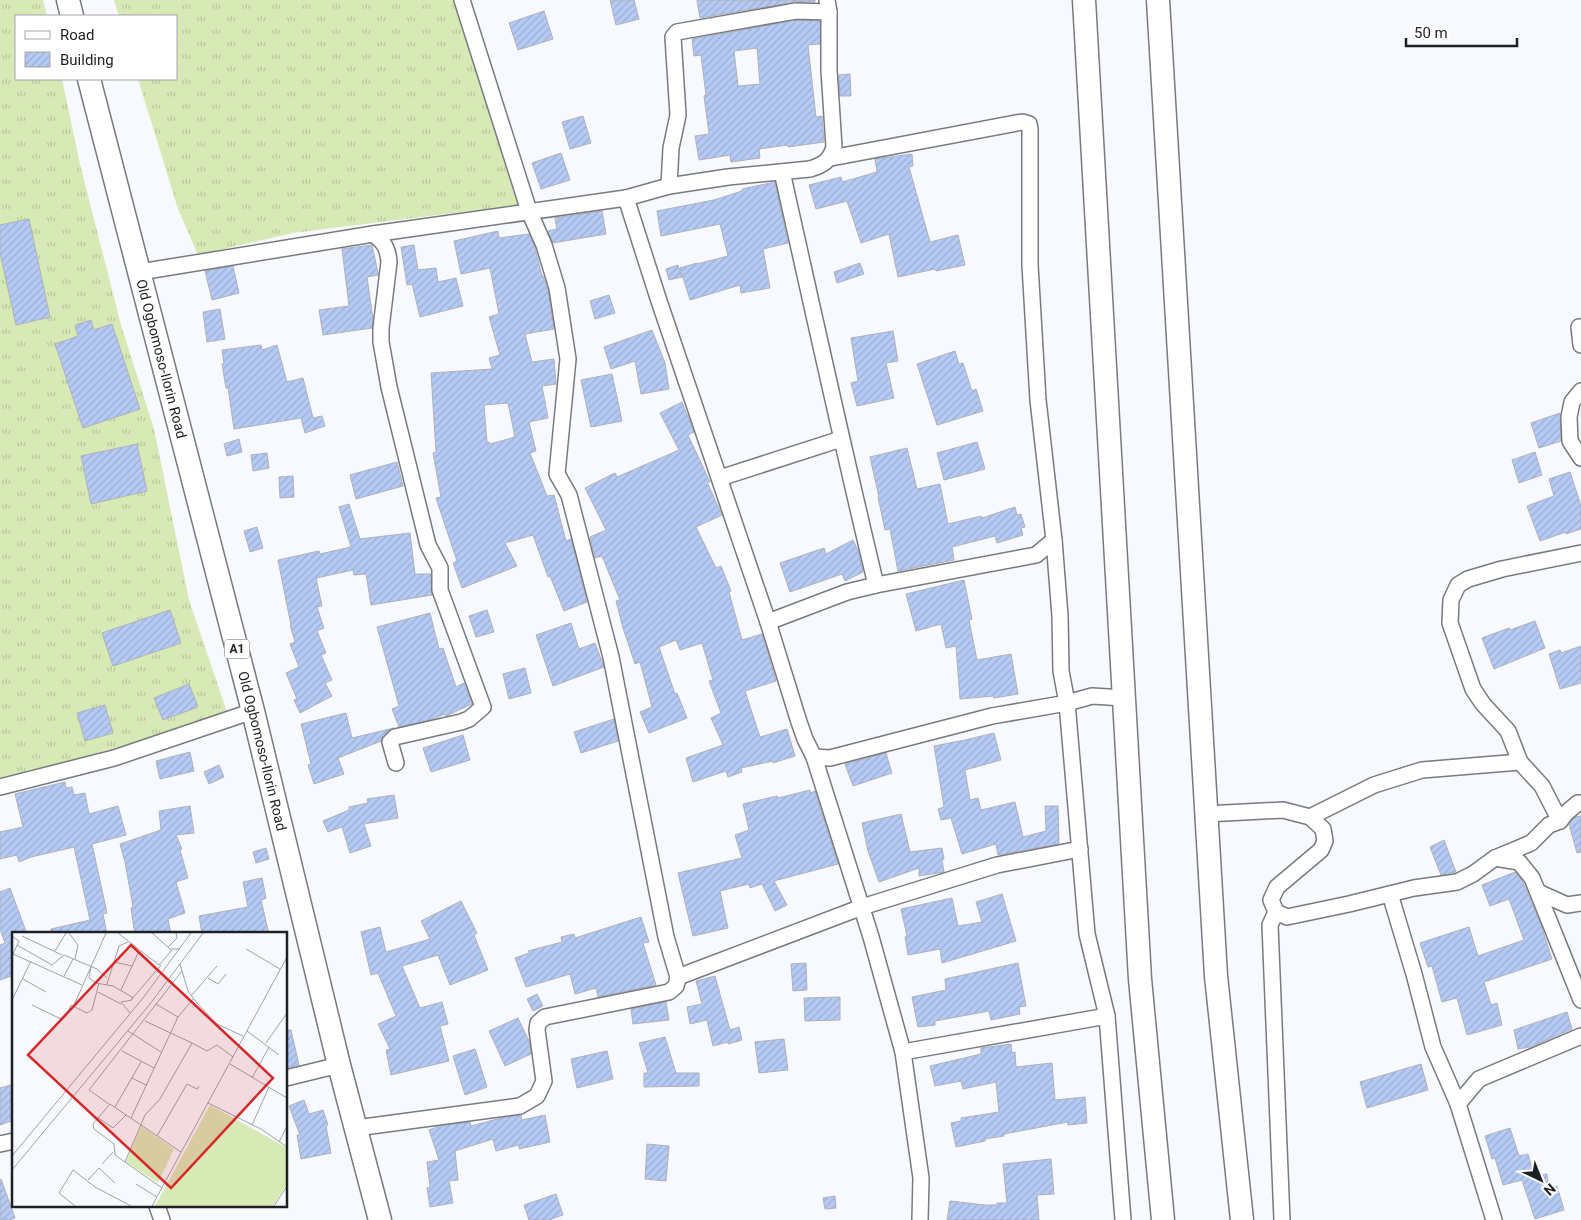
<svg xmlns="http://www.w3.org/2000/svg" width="1581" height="1220" font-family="Roboto,sans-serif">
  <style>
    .grass { fill: url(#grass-tufts) }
    .building { fill: url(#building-hatch); stroke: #aeb1b7; fill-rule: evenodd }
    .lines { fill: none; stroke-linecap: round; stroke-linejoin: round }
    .minor-casing { stroke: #777a7f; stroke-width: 18 }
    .highway-casing { stroke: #777a7f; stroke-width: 25 }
    .minor { stroke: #fff; stroke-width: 15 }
    .highway { stroke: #fff; stroke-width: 22 }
    .labels { text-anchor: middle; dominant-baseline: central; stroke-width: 4; stroke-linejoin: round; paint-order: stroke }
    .shield { fill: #fff; stroke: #626365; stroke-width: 1 }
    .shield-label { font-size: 12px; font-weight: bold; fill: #1f2023 }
    .street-label { font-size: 14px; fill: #1f2023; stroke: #fff }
    .inset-road { fill: none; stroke: #a1a2a6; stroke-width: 1 }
    .view { fill: #d62828; fill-opacity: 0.15; stroke: #d62828; stroke-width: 2.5 }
    .inset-edge { fill: none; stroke: #1f2023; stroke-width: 2.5 }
  </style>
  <defs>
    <pattern id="grass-tufts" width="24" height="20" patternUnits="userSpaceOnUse" patternTransform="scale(1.25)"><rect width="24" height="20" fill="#d7e9b5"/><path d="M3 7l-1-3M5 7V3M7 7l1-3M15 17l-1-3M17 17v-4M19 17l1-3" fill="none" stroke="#b8c89b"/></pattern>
    <pattern id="building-hatch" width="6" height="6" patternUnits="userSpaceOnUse" patternTransform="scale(1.25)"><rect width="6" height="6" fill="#b5caf5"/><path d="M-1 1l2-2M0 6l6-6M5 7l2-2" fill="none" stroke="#9badd2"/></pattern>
  </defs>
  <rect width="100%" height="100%" fill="#f7f9fe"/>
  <g class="grass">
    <path d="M0 0H43L47 16H16V79H62L80 164 121 325 154 429 189 600 227 712 165 734 0 780Z"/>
    <path d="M114 0H456L519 193 517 205 293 233 198 255 178 209 138 79H176V16H119Z"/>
  </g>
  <g class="building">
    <path d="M610 0H634L639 19 616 25Z"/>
    <path d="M697 0H815V2H794L700 18Z"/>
    <path d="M544 11 553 39 518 50 509 23Z"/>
    <path d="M797 20 820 21V44L808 45 816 117 822 116 824 142 788 147V145L759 149 760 158 731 162 730 155 699 160 695 136 709 134 704 96 706 95 701 55 694 56 692 39ZM757 48 760 84 738 86 734 51Z"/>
    <path d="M850 74 851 96H840L839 75Z"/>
    <path d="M583 116 591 143 570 149 562 122Z"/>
    <path d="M561 153 570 180 541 189 532 163Z"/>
    <path d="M912 154 913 166 909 167 930 242 958 235 965 265 936 271 935 269 898 277 889 234 861 243 847 201 816 209 809 185 841 177 842 182 877 172 875 159Z"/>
    <path d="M775 182 788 243 763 249 770 288 741 293 740 285 690 300 680 268 697 263V264L728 256 720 224 661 236 657 211 714 200 742 191V189Z"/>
    <path d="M602 211 606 234 553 243 548 231 557 229 555 218Z"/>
    <path d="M29 219 50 317 16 325 0 253V225Z"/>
    <path d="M498 231 499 238 529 234 535 248 542 276H543L548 290 554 329 525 334 532 362 554 359 556 384 542 386 548 418 529 422 536 451 530 453 547 496 554 495 566 541 571 539 587 602 564 611 550 576 548 577 533 535 505 543 517 566 462 588 453 563 457 561 436 498 441 497 433 453 436 452 431 373 492 369 489 358 500 355 489 317 499 314 490 268 461 274 454 241ZM508 403 515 437 490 444 489 442H487L484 405Z"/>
    <path d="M372 245 378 273V275L367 277 373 319 372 328 323 335 319 310 349 306 342 249Z"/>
    <path d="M414 245 418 270 436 268 438 282 456 278 463 306 420 317 412 284 407 285 401 247Z"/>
    <path d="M860 263 864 274 837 283 834 272Z"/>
    <path d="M678 265 682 277 669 280 666 269Z"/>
    <path d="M233 266 239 293 212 300 205 271Z"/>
    <path d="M609 295 615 313 595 319 590 301Z"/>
    <path d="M220 309 225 339 207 342 203 312Z"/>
    <path d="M91 320 94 330 112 324 140 409 83 428 55 344 78 336 75 325Z"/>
    <path d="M652 330 665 363 669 389 641 394 635 361 611 369 604 347Z"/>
    <path d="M893 331 898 361 886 363 894 398 857 406 851 383 858 381 851 338Z"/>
    <path d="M261 345 262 350 277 345 287 382 303 378 313 418 322 416 325 426 305 433 301 418 234 429 228 388H226L222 364H224L222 350Z"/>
    <path d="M955 351 959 364 963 363 972 391 976 389 983 411 937 425 917 364Z"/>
    <path d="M612 374 622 421 591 427 581 380Z"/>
    <path d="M682 402 694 432 688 435 710 482H707L722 515 696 527 716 568 721 566 731 591 729 592 742 640 762 634 776 681 745 691 760 737 787 729 795 756 773 763V761L741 768 742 772 728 777 726 771 693 782 686 758 723 745 711 718 721 713 709 681 713 680 702 643 680 650 676 640 659 647 675 694 677 693 687 718 649 733 640 712 652 707 640 662 635 664 623 628 616 601 620 600 602 556 595 558 590 537 606 530 585 488 615 473 617 477 679 450 660 413Z"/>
    <path d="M1560 413 1561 441 1539 448 1531 423Z"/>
    <path d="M239 439 242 452 227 456 224 444Z"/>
    <path d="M977 442 985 469 944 480 937 453Z"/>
    <path d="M137 444 147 491 91 504 81 456Z"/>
    <path d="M907 448 917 489 940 484 948 524 981 516 982 518 1015 507 1017 515 1021 514 1025 527 1021 528 1023 535 997 543 995 536 952 547 954 560 898 571 890 529 885 530 878 497H879L870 457Z"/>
    <path d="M1535 452 1542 475 1519 483 1512 460Z"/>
    <path d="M267 453 269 468 253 471 251 455Z"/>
    <path d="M397 462 403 486 356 499 350 475Z"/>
    <path d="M1570 472 1581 506V529L1566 534V532L1540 541 1527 506 1554 496 1549 479Z"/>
    <path d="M293 476 294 497 280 498 279 477Z"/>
    <path d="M349 504 360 539 410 533 415 574H431L432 595 371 605 366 574 354 575 353 570 316 578 322 606 317 607 324 628 317 631 326 653 321 655 332 680 325 683 332 696 300 713 294 700 297 699 286 673 299 667 290 644 295 642 290 625H291L278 560 319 551 320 554 351 547 339 507Z"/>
    <path d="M257 527 263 548 250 552 244 531Z"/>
    <path d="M853 540 858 550 863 572 845 581 842 574 790 592 780 563 824 548 826 554Z"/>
    <path d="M964 580 972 619 969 620 977 660 1011 654 1018 694 994 698V696L960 699 956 646 946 648 941 624 916 631 906 594Z"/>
    <path d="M170 610 181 643 113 666 102 633Z"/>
    <path d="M487 610 494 632 476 637 469 616Z"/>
    <path d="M430 613 439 649 443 648 456 687 464 683 472 704 446 716 445 714 433 719 399 727 392 709 399 706 377 627Z"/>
    <path d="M1535 621 1545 648 1494 669 1482 638 1509 628 1510 630Z"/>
    <path d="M571 623 579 649 595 643 604 667 553 686 536 635Z"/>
    <path d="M1581 646V683L1560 689 1549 654 1560 650 1561 653Z"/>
    <path d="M525 668 531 693 509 699 503 674Z"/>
    <path d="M189 684 198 707 163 720 154 698Z"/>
    <path d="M105 705 113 733 85 741 77 713Z"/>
    <path d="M346 713 352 738 394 728 383 735 381 741 338 758 344 774 314 784 308 765 311 764 301 724Z"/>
    <path d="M614 719 618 741 581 753 574 732Z"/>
    <path d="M994 733 1001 760 965 770 970 800 978 798 981 810 1015 802 1023 837 1046 831 1045 806H1058L1059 844 998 855 996 844 962 854 951 818 941 820 938 809 944 807 934 746 965 740Z"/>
    <path d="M463 735 470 760 431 772 423 748Z"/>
    <path d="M190 752 194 771 160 779 156 761Z"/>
    <path d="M886 753 892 773 853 786 845 764Z"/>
    <path d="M219 765 224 777 209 784 204 772Z"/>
    <path d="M65 782 66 788 72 787 74 795 85 793 89 814 118 806 126 835 92 844 107 913 103 914 107 934H51V929L90 920 74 847 31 857 19 862 17 855 0 859V832L23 827 15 794Z"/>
    <path d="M810 790V793L815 791 838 864 774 881 787 905 775 911 762 884 750 888 749 884 720 891 728 928 693 936 678 873 742 858 735 835 749 830 743 804 777 796 778 798Z"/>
    <path d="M394 795 398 818 364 824 371 846 350 853 342 827 328 832 323 821 349 810V807L368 803 367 799Z"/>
    <path d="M190 806 194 833 176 835 182 849 180 850 188 878 176 882 185 913 168 919 171 934H136L134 929 131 908 133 907 125 862 120 844 161 830 159 811Z"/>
    <path d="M901 814 910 852 942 848 944 859 942 860 944 872 919 876V868L879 882 868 851 862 823Z"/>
    <path d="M1581 816V852L1577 853 1569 824 1575 817Z"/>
    <path d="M1444 840 1456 872 1441 875 1430 847Z"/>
    <path d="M266 848 269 859 256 863 253 852Z"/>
    <path d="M1515 872 1523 882 1541 925 1552 959 1484 982 1491 1005 1497 1003 1502 1025 1467 1035 1457 998 1442 1002 1432 966 1428 967 1420 943 1469 927 1478 956 1524 940 1509 899 1490 906 1482 885Z"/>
    <path d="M262 878 266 898 261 900 269 934H254V931L239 934H202L199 916 248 907 243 882Z"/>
    <path d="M10 888 27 934H14V975L0 980V945L5 943 0 929V892Z"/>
    <path d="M1002 894 1016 941 942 963 940 949 908 955 905 937 907 936 901 909 952 898 958 926 982 922 976 902Z"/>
    <path d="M461 901 477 933 474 935 488 970 450 985 438 955 402 966 420 1008 442 1002 448 1024 440 1026 449 1061 391 1075 386 1050 390 1049 378 1024 396 1016 378 973 371 975 361 932 380 927 386 952 430 939 421 921Z"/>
    <path d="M641 917 649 942 643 943 656 985 598 997 596 988 575 994 570 974 526 987 515 958 529 953 528 951 562 942 561 937 574 934 575 938Z"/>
    <path d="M806 963 807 990 793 991 791 964Z"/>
    <path d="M1018 963 1026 1006 1019 1007 1020 1014 991 1020 989 1011 935 1021V1025L918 1027 912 997 946 990 945 979Z"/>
    <path d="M715 976 730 1030 739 1027 742 1040 728 1044V1042L713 1046 707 1020 690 1024 687 1007 702 1004 696 981Z"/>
    <path d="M537 994 543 1006 533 1011 527 999Z"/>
    <path d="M840 997V1020L805 1021 804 998Z"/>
    <path d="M666 1002 669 1020 633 1024 631 1009Z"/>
    <path d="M1567 1012 1572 1029 1530 1047 1518 1049 1514 1030Z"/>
    <path d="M518 1018 529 1041 531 1054 505 1066 489 1031Z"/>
    <path d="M286 1030H291L299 1065 286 1068Z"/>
    <path d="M665 1037 676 1073H699V1086L644 1087V1073H648L639 1043Z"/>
    <path d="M784 1039 788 1070 759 1073 755 1042Z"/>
    <path d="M1011 1044 1012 1053 1015 1052 1016 1067 1052 1063 1055 1100 1085 1097 1087 1123 1068 1125V1122L1004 1134V1136L985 1139V1141L956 1147 951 1123 961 1121V1118L999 1112 996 1082 963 1089 961 1081 935 1086 930 1066 981 1054V1048Z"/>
    <path d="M475 1049 487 1087 465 1095 453 1056Z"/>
    <path d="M607 1051 613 1079 577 1088 571 1059Z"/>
    <path d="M1421 1064 1428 1090 1367 1108 1360 1082Z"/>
    <path d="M14 1084V1120L0 1125V1088Z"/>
    <path d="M304 1100 309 1114 323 1110 328 1125 326 1126 331 1153 301 1159 297 1135H300L289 1106Z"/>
    <path d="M521 1115 522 1120 545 1115 550 1142 519 1149V1145L496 1151 493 1139 455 1151 458 1180 449 1181 453 1203 430 1207 427 1188 430 1187 427 1162 439 1160 429 1130 439 1126 470 1122 471 1126 501 1118Z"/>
    <path d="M1510 1128 1519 1156 1528 1154 1534 1175 1547 1174 1548 1189 1557 1186 1564 1210 1535 1219 1522 1180 1503 1185 1495 1158 1492 1159 1485 1136Z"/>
    <path d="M647 1144 669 1146 666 1181 645 1179Z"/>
    <path d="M1051 1159 1054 1194 1037 1195 1039 1220H947L950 1201 985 1205H997V1203H1007L1003 1164Z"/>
    <path d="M1 1179 15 1218 9 1220H0V1180Z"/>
    <path d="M556 1194 563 1215 549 1220H529L524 1205Z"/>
    <path d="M835 1196 836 1208 825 1209 823 1198Z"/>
  </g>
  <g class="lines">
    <g class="minor-casing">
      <g id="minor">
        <path d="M831 158 1022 122 1029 124 1030 129V265L1038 400 1054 540 1060 616 1061 671 1067 703 1087 934 1107 1016 1123 1220"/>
        <path d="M782 172C813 310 843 448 876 585"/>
        <path d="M669 186 671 148 678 115 673 37 677 32 796 11 829 12"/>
        <path d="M626 198 659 301 768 622 799 722 805 739 814 757 871 937 903 1052 921 1178 920 1220"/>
        <path d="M373 234C384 242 388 248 389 262L381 328V342L389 387 428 545 440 568V590L483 707 469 719 461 722 395 737 390 742 396 763"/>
        <path d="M140 272 373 234 626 198 669 186 728 177 810 169C823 165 830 161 834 147L829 70V12L827 0"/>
        <path d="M1579 327 1581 345"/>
        <path d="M1581 391 1572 402 1569 417 1570 441 1581 458"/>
        <path d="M720 478 841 439"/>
        <path d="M768 622 847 592 876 585 1036 555 1054 540"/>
        <path d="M814 757 830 758 992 716 1067 703 1092 696 1124 698"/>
        <path d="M0 787 114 758 253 711"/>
        <path d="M1206 814 1283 810 1310 817 1323 829 1325 841 1321 850 1277 887 1271 900 1276 912 1287 917 1349 904 1414 888 1457 882 1473 874 1495 858 1531 843 1549 825 1560 821 1566 813 1578 803H1581"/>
        <path d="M1310 817 1374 785 1422 770 1520 762"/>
        <path d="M1560 821 1542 786 1520 762 1508 731 1483 704 1473 689 1450 623 1451 600 1458 585 1468 579 1502 569 1581 553"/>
        <path d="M1495 858 1519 862 1532 878 1581 1000"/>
        <path d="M1538 892 1567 905 1581 903"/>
        <path d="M1390 894 1414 974 1433 1047 1458 1104 1494 1220"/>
        <path d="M1276 912 1270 925 1282 1220"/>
        <path d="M678 977 862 907 997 865 1080 849"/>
        <path d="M903 1052 1107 1016"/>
        <path d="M286 1078 339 1065"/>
        <path d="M1458 1104 1479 1079 1581 1036"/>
        <path d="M356 1128 520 1106 537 1096 544 1081 537 1030 538 1023 545 1017 669 992 676 986 678 977 666 937 611 657 569 495 557 474 568 359 557 288 544 245 529 211 462 0"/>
        <path d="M0 1144 14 1141"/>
        <path d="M157 1206 162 1220"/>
      </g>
    </g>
    <g class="highway-casing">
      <g id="highway">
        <path d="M68 0 72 16"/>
        <path d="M1084 0 1140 979 1163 1220"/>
        <path d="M1158 0 1216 976 1242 1220"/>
        <path id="s1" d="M89 79 253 711 339 1065 380 1220"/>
      </g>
    </g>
    <use href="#minor" class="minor"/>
    <use href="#highway" class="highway"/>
  </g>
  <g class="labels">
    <rect class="shield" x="224.5" y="639.5" width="25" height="19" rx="4"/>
    <g class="shield-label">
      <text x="237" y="649">A1</text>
    </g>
    <g class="street-label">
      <text stroke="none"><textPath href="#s1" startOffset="289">Old Ogbomoso-Ilorin Road</textPath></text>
      <text stroke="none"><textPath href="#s1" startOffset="694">Old Ogbomoso-Ilorin Road</textPath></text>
    </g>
  </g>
  <g transform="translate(12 932)">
    <rect width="275" height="275" fill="#f7f9fe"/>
    <path d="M198 173 275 216V252L261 274H143ZM129 194 162 217 146 251 114 230Z" fill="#d7e9b5"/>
    <path class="inset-road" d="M57 1 66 13 63 27M106 1 147 33 160 18M140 1 158 17H168M0 4 7 9 0 24M10 4 50 23M5 13 40 33 52 23 85 37 95 46M156 15 165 6 164 1M234 17 268 37M43 19 54 1M1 22 70 53M102 30 120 34M168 32 176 59 185 71 205 92 231 104M79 35 77 46 84 51 101 54 120 65V68L109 70 118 81M52 44 61 27M196 46 206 52 214 42M11 47 34 60M95 52 107 14 116 10M109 58 127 19M86 60 109 72M179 64 205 34M120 67 149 33M0 68 19 29M144 72 166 85M20 73 49 87M62 73 94 1M133 89 180 111M44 94 54 84 59 73 75 81 80 78 87 51M116 99 149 120M235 99 267 123M254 111 275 81M110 119 142 136M218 132 275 166M120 146 134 153M240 146 257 115M196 171 249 197 275 215M97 172 77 158 170 39M103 175 129 130M85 185 101 196 114 183M119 186 166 85 181 67M240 193 257 155M145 204 175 152 185 157 187 154M267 210 275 194M0 224 131 66 179 1M113 230 133 183 148 167 180 111 195 119 205 113 221 125M90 232 101 220M0 238 138 72 191 1M76 248 87 236 103 251M124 252 145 265M150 256 103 223 102 212 82 197 81 192 98 172 169 220M63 274 47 261 61 238 83 255 119 274M140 274 275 25M262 274 275 254"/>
    <path class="view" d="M119 13 261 146 159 256 16 123Z"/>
    <rect width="275" height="275" class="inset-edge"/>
  </g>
  <rect x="15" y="15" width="162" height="65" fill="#ffffff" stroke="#a5a6a7"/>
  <rect x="25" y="31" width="25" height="8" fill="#ffffff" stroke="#a5a6a7"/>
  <text x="60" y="40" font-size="15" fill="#1f2023">Road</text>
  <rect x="25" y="52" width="25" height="15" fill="url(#building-hatch)" stroke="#a5a6a7"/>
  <text x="60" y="65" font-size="15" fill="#1f2023">Building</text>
  <g transform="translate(1541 1180) rotate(137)" stroke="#ffffff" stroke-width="4" paint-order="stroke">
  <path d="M0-4L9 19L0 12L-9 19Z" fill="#1f2023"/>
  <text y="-8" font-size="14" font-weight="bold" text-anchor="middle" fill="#1f2023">N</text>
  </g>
  <path d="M1406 38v8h111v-8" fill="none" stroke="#1f2023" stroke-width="2.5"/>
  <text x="1414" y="38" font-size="15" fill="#1f2023" stroke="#ffffff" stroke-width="4" paint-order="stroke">50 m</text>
</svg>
